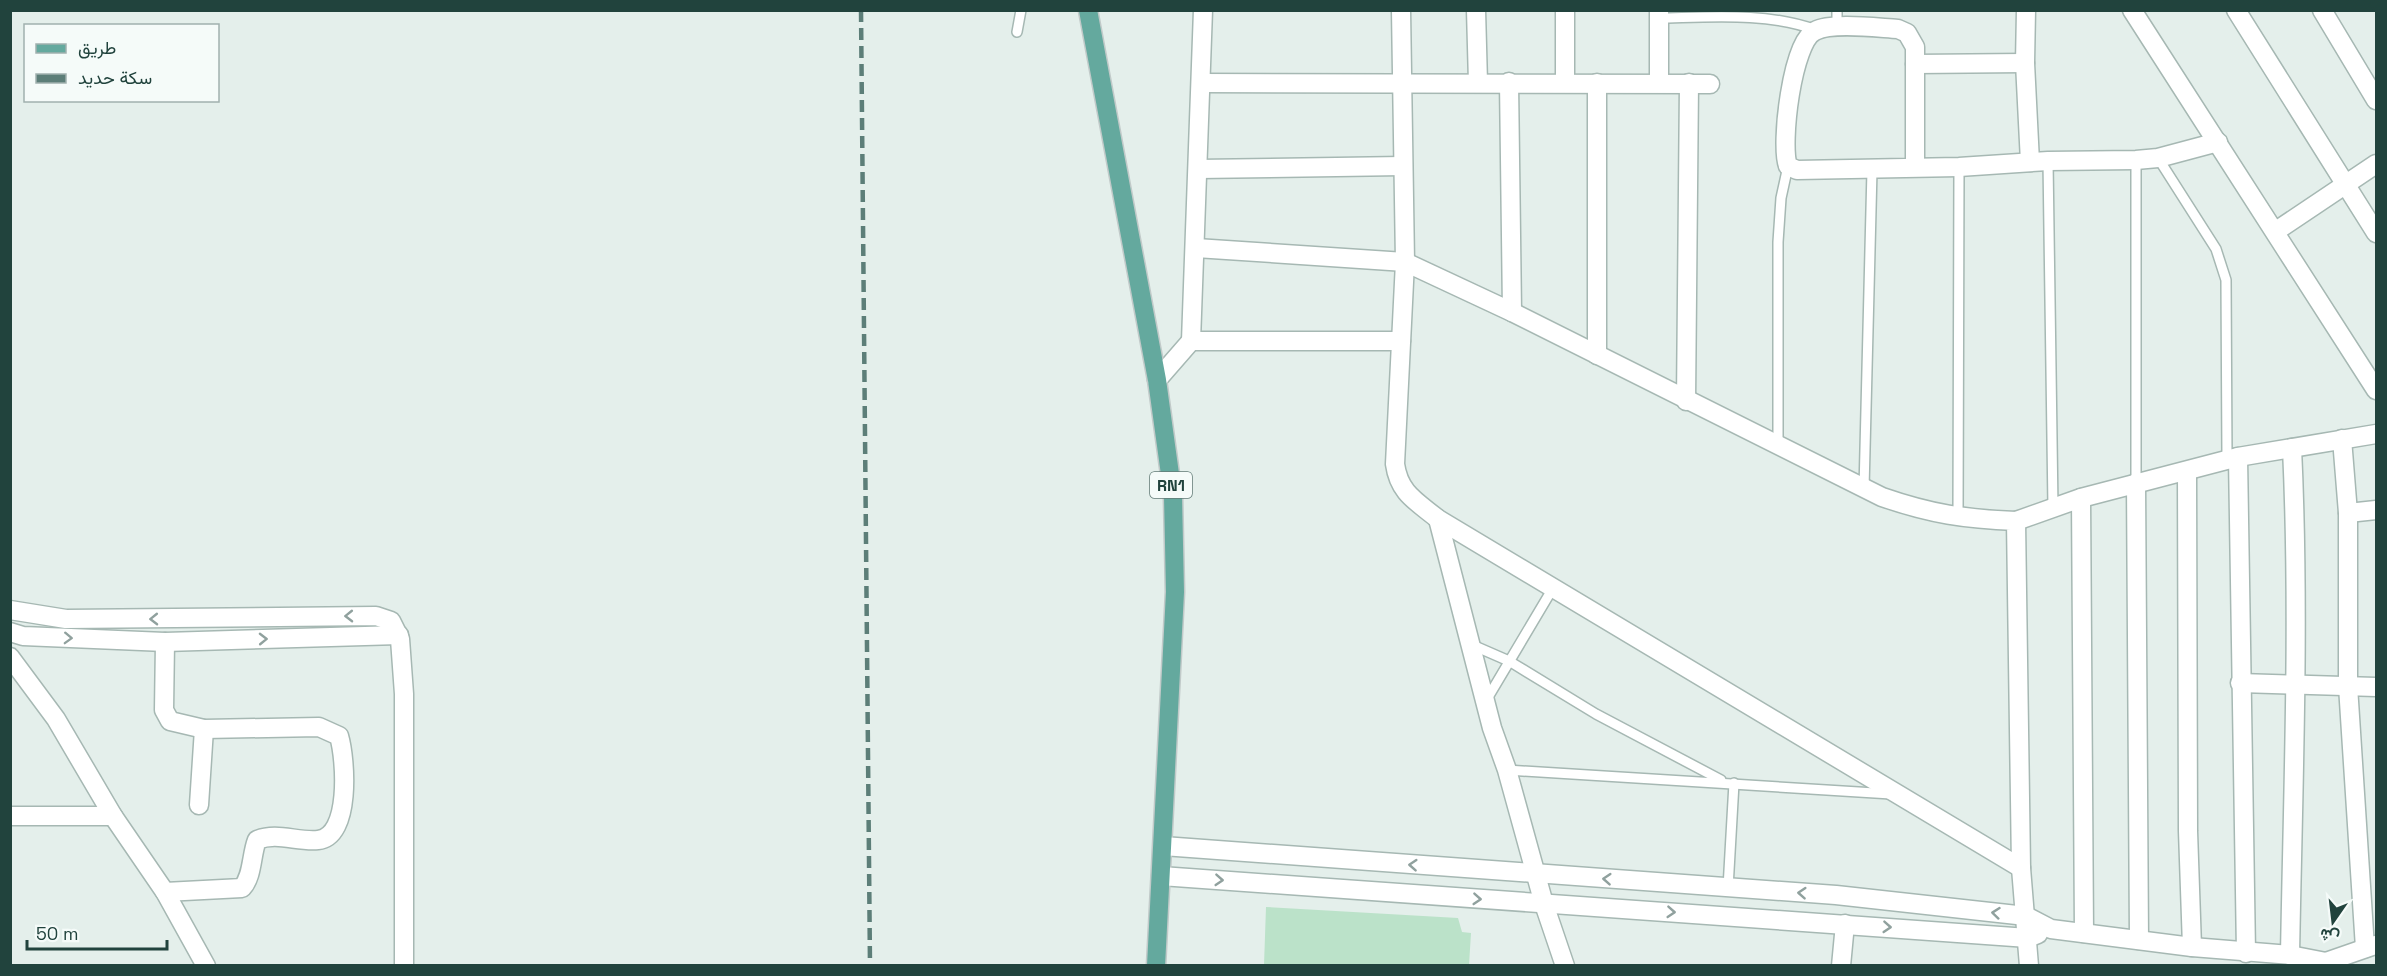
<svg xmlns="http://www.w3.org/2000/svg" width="2387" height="976" font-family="'Space Grotesk',Vazirmatn,sans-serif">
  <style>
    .garden { fill: #bbe2c9 }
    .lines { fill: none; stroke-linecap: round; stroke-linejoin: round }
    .service-casing { stroke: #a6b8b3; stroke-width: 12 }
    .minor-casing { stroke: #a6b8b3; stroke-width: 21 }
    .primary-casing { stroke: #c1cac9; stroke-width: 21 }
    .service { stroke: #fff; stroke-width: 9 }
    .minor { stroke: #fff; stroke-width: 18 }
    .primary { stroke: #64a99e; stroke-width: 18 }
    .rail { stroke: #5c7e78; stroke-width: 4.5; stroke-dasharray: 12 6; stroke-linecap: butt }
    .oneway { stroke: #90a19e }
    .labels { text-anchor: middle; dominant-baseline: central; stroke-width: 5; stroke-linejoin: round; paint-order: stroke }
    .shield { fill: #f5fbf9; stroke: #617a75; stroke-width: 1.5 }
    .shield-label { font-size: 16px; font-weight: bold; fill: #21433d }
  </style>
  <rect width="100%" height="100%" fill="#e4efeb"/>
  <path class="garden" d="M1266 907 1458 918 1462 932 1471 933 1469 965H1264Z"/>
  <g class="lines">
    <g class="service-casing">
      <g id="service">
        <path d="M1837 10V28"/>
        <path d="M1659 18C1711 17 1767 12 1816 30"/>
        <path d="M1017 32 1021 10"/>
        <path d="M2158 158 2216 249 2226 280 2227 460"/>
        <path d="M2136 160V483"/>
        <path d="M2048 161 2053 508"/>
        <path d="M1778 445V242L1781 198 1788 166"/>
        <path d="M1864 489 1872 170"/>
        <path d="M1958 518 1959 167"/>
        <path d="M1470 644 1509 661 1596 714 1721 780"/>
        <path d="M1487 699 1553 588"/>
        <path d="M1507 770 1891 794"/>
        <path d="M1728 888 1734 783"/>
      </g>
    </g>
    <g class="minor-casing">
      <g id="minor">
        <path d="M1401 10 1405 262 1395 464C1399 493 1416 501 1438 519L2021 868"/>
        <path d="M1476 10 1478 83"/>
        <path d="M1659 10V83"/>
        <path d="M2026 10 2025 63 2030 162"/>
        <path d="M2132 10 2376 390"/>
        <path d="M2236 10 2376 233"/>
        <path d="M2322 10 2376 100"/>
        <path d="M1915 64 2025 63"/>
        <path d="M1509 82 1512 312"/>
        <path d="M1565 82V10"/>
        <path d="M1201 83 1710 84"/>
        <path d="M1915 168V47L1907 33 1898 29C1878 28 1832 22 1815 31 1792 41 1780 145 1788 166L1797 170 1959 167 2048 161 2136 160 2158 158 2218 142"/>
        <path d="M1198 169 1403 166"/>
        <path d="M2276 231 2376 164"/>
        <path d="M1196 248 1405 262 1512 312 1882 497C1931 514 1965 519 2016 521L2021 868 2029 966"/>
        <path d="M1191 341 1203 10"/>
        <path d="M1597 355V83"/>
        <path d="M1157 380 1191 341H1401"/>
        <path d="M1686 401 1689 83"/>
        <path d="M2342 439 2348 513V686L2365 948"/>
        <path d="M2238 457 2246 953"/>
        <path d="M2187 472 2188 831 2192 947"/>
        <path d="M2136 483 2139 940"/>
        <path d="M2081 498 2084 933"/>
        <path d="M2348 513 2376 510"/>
        <path d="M1438 519 1492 728 1507 770 1544 904 1565 966"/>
        <path d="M2016 521 2081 498 2238 457 2376 434"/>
        <path d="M10 610 66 619 376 616 391 621 400 639 404 694V966"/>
        <path d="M10 632 23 636 165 642 399 635"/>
        <path d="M10 657 56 719 113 816 165 892 206 966"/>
        <path d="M2240 683 2376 687"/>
        <path d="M199 805 204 729"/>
        <path d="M10 816H113"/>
        <path d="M1163 846 1836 895 2026 916 2051 929 2192 947 2290 955 2326 962 2328 966"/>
        <path d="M1161 876 2028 938 2038 934"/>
        <path d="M165 892 242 888C253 876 251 855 257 840 277 832 297 842 318 840 351 837 346 760 339 736L319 727 204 729 170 721 164 710 165 642"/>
        <path d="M2290 955C2293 786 2300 617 2292 448"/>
        <path d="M2326 962 2375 945"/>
        <path d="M1841 966 1845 924"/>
      </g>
    </g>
    <g class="primary-casing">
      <path id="primary" d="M1088 10 1157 380 1173 496 1175 592 1156 966"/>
    </g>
    <use href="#service" class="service"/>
    <use href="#minor" class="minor"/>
    <use href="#primary" class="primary"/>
    <path class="rail" d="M861 10 870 966"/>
  </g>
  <defs><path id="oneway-chevron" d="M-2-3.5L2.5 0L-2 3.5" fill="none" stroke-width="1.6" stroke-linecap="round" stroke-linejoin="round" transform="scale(1.5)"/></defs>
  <g class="oneway">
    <use href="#oneway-chevron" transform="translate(349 616) rotate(179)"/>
    <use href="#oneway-chevron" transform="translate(154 619) rotate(179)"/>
    <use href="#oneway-chevron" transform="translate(68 638) rotate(2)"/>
    <use href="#oneway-chevron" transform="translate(263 639) rotate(-1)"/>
    <use href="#oneway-chevron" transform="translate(1413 865) rotate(-176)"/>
    <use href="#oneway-chevron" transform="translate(1607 879) rotate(-176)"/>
    <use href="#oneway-chevron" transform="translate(1219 880) rotate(4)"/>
    <use href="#oneway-chevron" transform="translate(1802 893) rotate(-176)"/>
    <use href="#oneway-chevron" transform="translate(1477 899) rotate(4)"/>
    <use href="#oneway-chevron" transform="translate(1671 912) rotate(4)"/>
    <use href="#oneway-chevron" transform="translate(1996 913) rotate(-174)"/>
    <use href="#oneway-chevron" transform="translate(1887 927) rotate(4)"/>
  </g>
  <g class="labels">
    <rect class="shield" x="1150" y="472" width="42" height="26" rx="4.5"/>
    <g class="shield-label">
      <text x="1171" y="485">RN1</text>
    </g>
  </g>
  <rect width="2387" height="976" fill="none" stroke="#21433d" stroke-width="24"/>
  <rect x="24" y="24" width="195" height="78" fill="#f5fbf9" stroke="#a0b1ae" stroke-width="1.5"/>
  <rect x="36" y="44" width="30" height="9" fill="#64a99e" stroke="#a0b1ae" stroke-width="1.5"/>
  <text x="78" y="54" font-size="18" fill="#21433d">طريق</text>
  <rect x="36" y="74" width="30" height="9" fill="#5c7e78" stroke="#a0b1ae" stroke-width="1.5"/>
  <text x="78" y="84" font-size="18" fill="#21433d">سكة حديد</text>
  <g transform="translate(2333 922) rotate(194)" stroke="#f5fbf9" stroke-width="4.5" paint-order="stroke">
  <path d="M0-4.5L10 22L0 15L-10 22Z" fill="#21433d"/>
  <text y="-9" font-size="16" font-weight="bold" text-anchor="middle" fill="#21433d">ش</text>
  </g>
  <path d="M27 940v9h140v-9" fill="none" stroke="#21433d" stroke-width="3"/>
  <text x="36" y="940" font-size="18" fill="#21433d" stroke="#f5fbf9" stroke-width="4.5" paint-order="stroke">50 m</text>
</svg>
